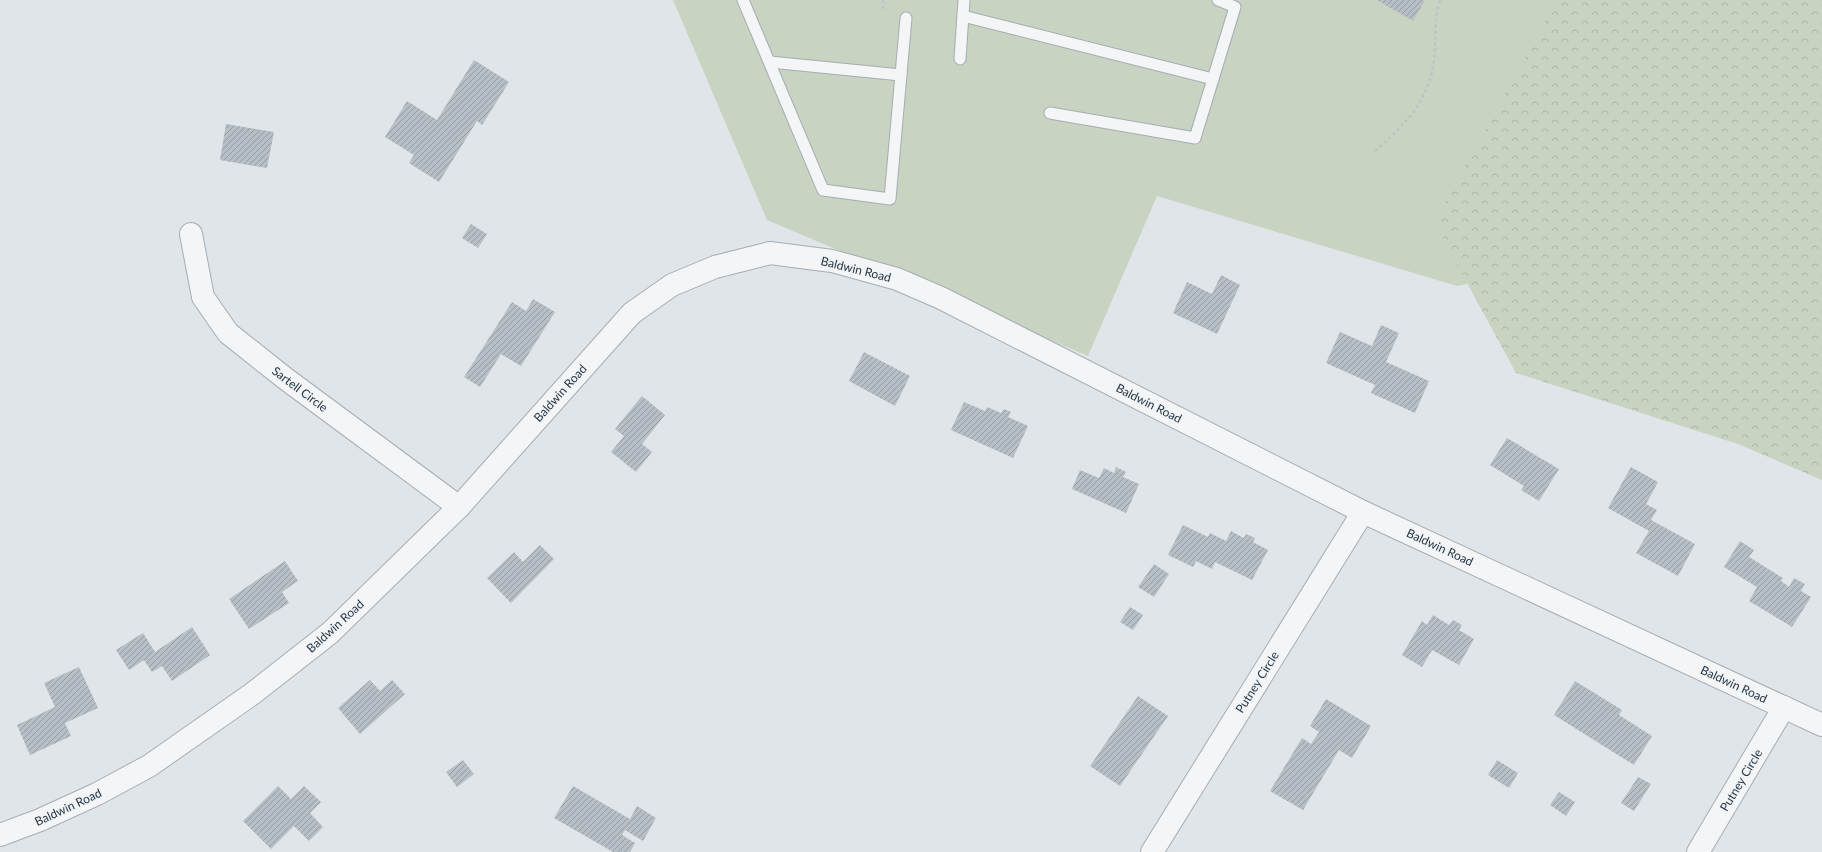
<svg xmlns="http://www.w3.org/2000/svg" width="1822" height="852" font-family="Lato,sans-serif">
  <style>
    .grass { fill: #c9d3c1 }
    .forest { fill: url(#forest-crowns) }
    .building { fill: url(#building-hatch) }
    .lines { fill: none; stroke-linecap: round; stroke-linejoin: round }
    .service-casing { stroke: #a5adb3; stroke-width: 13 }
    .minor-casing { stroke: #a5adb3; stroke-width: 24 }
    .tertiary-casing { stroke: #a5adb3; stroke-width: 24 }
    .path { stroke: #bec3c8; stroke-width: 2.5; stroke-dasharray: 3 3; stroke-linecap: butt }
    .service { stroke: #f3f5f7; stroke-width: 11 }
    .minor { stroke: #f3f5f7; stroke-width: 22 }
    .tertiary { stroke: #f3f5f7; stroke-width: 22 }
    .labels { text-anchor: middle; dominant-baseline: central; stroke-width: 3; stroke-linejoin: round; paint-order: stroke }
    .street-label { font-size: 12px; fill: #283541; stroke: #f0f4f7 }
  </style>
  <defs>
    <pattern id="forest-crowns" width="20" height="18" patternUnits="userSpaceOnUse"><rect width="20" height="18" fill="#c9d3c1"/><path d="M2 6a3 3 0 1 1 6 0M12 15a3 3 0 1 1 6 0" fill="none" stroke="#adb6a7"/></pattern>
    <pattern id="building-hatch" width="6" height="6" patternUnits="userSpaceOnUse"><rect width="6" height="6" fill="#b7bfc6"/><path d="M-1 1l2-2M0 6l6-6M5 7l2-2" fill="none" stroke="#959ca2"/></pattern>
  </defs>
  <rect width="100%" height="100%" fill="#e0e5e9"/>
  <path class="grass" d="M673 0H1701L1556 266 1457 286 1157 196 1088 356 767 220Z"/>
  <path class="forest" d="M1557 0H1822V480L1738 444 1516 373 1434 222Z"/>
  <g class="building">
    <path d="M1377 0H1425L1413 21Z"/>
    <path d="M474 60 509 82 482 125 477 121 439 182 409 163 414 155 385 137 407 101 437 120Z"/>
    <path d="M226 124 274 132 267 168 220 160Z"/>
    <path d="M471 224 487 234 478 248 462 238Z"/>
    <path d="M1221 275 1240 285 1217 334 1173 313 1187 282 1212 294Z"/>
    <path d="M533 299 555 312 521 366 501 354 480 387 464 377 512 302 526 311Z"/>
    <path d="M1381 325 1399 333 1386 362 1429 381 1415 413 1371 393 1375 385 1326 363 1340 332 1372 346Z"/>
    <path d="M864 352 910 376 895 406 849 381Z"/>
    <path d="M642 396 665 415 642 444 652 452 636 472 611 452 624 436 615 429Z"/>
    <path d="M964 402 985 411 987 407 1001 413 1004 409 1011 412 1008 417 1028 426 1013 458 951 430Z"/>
    <path d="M1507 438 1559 469 1539 501 1521 490 1524 486 1490 465Z"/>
    <path d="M1116 467 1126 472 1123 477 1139 484 1126 513 1072 489 1080 470 1099 478 1104 468 1114 473Z"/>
    <path d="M1631 467 1658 482 1646 504 1657 510 1651 520 1695 544 1678 576 1636 553 1649 531 1608 508Z"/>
    <path d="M1183 525 1208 537 1210 533 1226 541 1231 531 1244 538 1246 534 1255 538 1253 542 1268 550 1252 580 1215 562 1212 569 1196 561 1193 567 1168 555Z"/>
    <path d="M1740 541 1754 550 1749 557 1783 578 1781 581 1789 587 1794 578 1805 584 1801 591 1811 597 1792 627 1749 601 1757 587 1724 567Z"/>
    <path d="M540 545 554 559 511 603 487 578 514 552 523 562Z"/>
    <path d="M285 561 298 581 282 592 289 603 249 629 229 599Z"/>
    <path d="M1154 564 1169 574 1154 597 1138 587Z"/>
    <path d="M1130 607 1143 615 1133 630 1120 622Z"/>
    <path d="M1433 615 1449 625 1453 620 1462 625 1459 630 1474 639 1459 665 1432 650 1422 667 1402 655 1422 621 1427 625Z"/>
    <path d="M192 627 210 655 172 681 162 666 152 672 144 660 129 670 116 650 143 633 155 652Z"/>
    <path d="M79 667 98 708 65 723 71 736 30 755 17 725 55 707 44 683Z"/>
    <path d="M370 680 380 691 392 680 405 694 360 734 338 708Z"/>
    <path d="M1575 681 1622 710 1619 715 1652 736 1634 765 1554 715Z"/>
    <path d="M1138 696 1168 716 1120 786 1090 766Z"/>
    <path d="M1326 699 1371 726 1352 758 1339 750 1303 810 1270 791 1302 738 1311 744 1319 732 1310 726Z"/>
    <path d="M463 760 474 774 457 787 446 772Z"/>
    <path d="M1497 760 1518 773 1509 788 1488 775Z"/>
    <path d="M1638 777 1651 784 1634 811 1621 803Z"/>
    <path d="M278 786 291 799 304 786 321 802 310 813 323 827 309 841 294 826 271 849 243 821Z"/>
    <path d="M573 786 630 819 637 806 656 818 643 841 625 830 622 835 635 843 630 852H613L554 818Z"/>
    <path d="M1559 792 1575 802 1566 816 1550 805Z"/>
  </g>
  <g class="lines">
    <g class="service-casing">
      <g id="service">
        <path d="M743 0 823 190 890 199 906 18"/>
        <path d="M963 16 1213 79"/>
        <path d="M960 59 964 0"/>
        <path d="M770 62 901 75"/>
        <path d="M1050 113 1195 138 1235 7 1218 0"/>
      </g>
    </g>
    <g class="minor-casing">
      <g id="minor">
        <path d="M191 234 203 297 228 333 286 379 459 507"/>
        <path d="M1152 852 1363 512"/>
        <path d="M1698 852 1784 707"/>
      </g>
    </g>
    <g class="tertiary-casing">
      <path id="tertiary" d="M0 835 40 820 97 794 149 766 252 694 330 633 459 507 632 313 672 285 715 267 770 253 832 261 897 279 941 298 1363 512 1822 725"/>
    </g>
    <g class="path">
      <path d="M883 9V0"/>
      <path d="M1375 151C1410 120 1432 98 1435 49 1436 34 1434 13 1441 0"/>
    </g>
    <use href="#service" class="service"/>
    <use href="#minor" class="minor"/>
    <use href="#tertiary" class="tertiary"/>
  </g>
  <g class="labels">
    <g class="street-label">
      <text transform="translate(856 269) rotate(14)">Baldwin Road</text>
      <text transform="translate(300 389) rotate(37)">Sartell Circle</text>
      <text transform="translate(560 393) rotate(-48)">Baldwin Road</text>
      <text transform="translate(1149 403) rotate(27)">Baldwin Road</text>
      <text transform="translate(1440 547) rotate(25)">Baldwin Road</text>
      <text transform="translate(335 626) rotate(-42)">Baldwin Road</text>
      <text transform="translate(1257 682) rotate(-58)">Putney Circle</text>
      <text transform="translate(1734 684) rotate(25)">Baldwin Road</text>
      <text transform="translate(1741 780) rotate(-59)">Putney Circle</text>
      <text transform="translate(68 807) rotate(-25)">Baldwin Road</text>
    </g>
  </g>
</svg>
